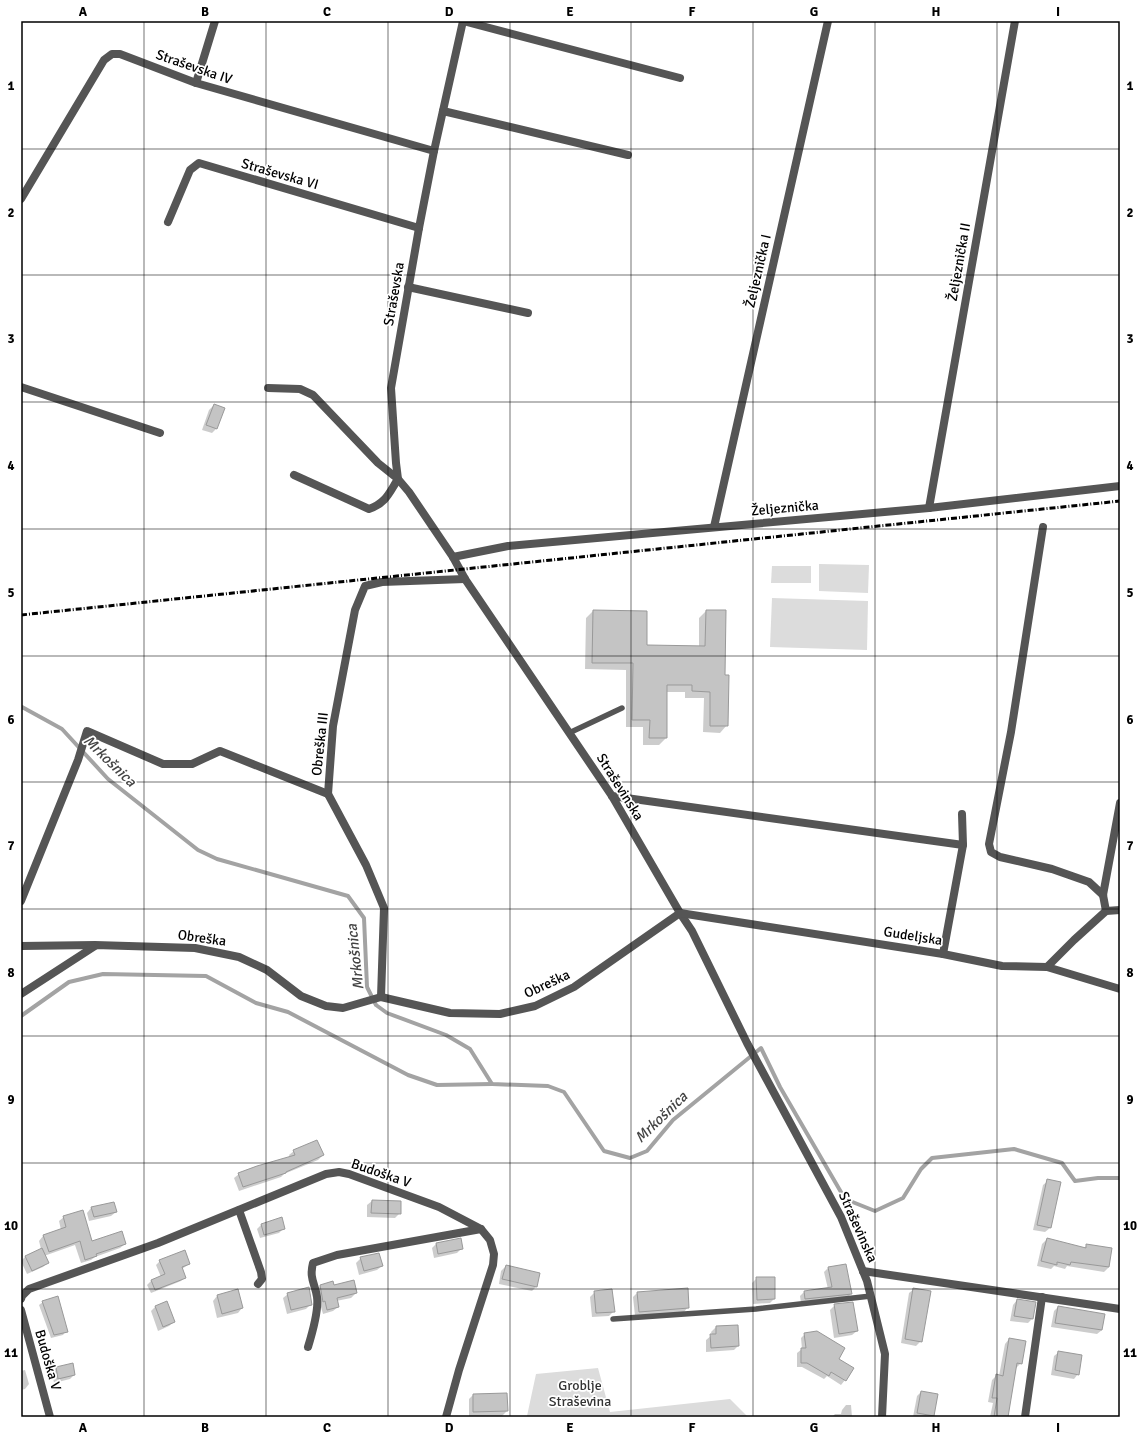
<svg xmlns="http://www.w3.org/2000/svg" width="1141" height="1438" font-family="Signika,sans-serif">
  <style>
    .green { fill: #dcdcdc }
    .shadow { fill: #0003 }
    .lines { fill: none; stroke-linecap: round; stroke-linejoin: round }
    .stream { stroke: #a3a3a3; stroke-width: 4 }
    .building { fill: #c4c4c4; stroke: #999 }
    .lane { stroke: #555; stroke-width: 5.5 }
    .street { stroke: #555; stroke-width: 8 }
    .rail { stroke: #000; stroke-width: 3; stroke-dasharray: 6 2 1 2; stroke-linecap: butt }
    .grid { fill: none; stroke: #000; stroke-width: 1; stroke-opacity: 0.55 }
    .labels { text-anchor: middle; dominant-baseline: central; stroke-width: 3.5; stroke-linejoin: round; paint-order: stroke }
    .street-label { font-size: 14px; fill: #000; stroke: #fff }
    .park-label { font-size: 14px; fill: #333; stroke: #fff }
    .water-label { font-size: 15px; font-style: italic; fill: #444; stroke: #fff }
    .neatline { fill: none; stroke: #000; stroke-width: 1.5 }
    .grid-label { font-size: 13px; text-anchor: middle; font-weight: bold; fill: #000 }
  </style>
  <rect width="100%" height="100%" fill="#fff"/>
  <g class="green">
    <path d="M819 564 869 565 868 593 819 591Z"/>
    <path d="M772 566H811V583H771Z"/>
    <path d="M772 598 868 601 867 650 770 647Z"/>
    <path d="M598 1368 610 1412 730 1399 748 1417H477L527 1416 536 1374Z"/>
  </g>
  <g class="shadow">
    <path d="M214 405 224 409 216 429 212 433 202 430 209 410Z"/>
    <path d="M593 611 646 612V646L699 647V618L706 611 724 676 727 725 720 733 703 732 704 698H685V692H666V738L659 745H643V727H626V670L585 669 586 618Z"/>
    <path d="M294 1151 323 1155 318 1160 284 1174 281 1177 239 1191 234 1178 239 1174 290 1158 289 1155Z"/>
    <path d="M1048 1181 1060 1183 1050 1228 1045 1232 1033 1230 1043 1185Z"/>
    <path d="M372 1201 400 1213 395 1218 367 1217V1205Z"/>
    <path d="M91 1208 116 1212 111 1216 89 1221 87 1213Z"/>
    <path d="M64 1217 92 1242 125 1244 120 1248 95 1257 91 1260 81 1263 75 1245 44 1256 48 1262 43 1267 27 1274 21 1261 25 1257 41 1249 39 1241 43 1236 61 1230 59 1221Z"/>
    <path d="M262 1224 284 1228 279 1233 260 1238 257 1229Z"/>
    <path d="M1047 1239 1084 1248 1087 1245 1111 1248 1109 1267 1104 1272 1067 1266 1065 1269 1054 1266 1051 1269 1037 1266 1042 1244Z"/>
    <path d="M436 1244 462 1248 457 1253 434 1258 432 1248Z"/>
    <path d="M361 1258 382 1266 377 1270 359 1275 356 1263Z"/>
    <path d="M160 1261 189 1264 182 1269 185 1277 181 1281 151 1293 147 1285 151 1281 161 1277 156 1265Z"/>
    <path d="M506 1266 536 1287 532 1291 499 1284 501 1271Z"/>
    <path d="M828 1268 851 1294 847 1298 801 1303 800 1296 804 1292 828 1289 824 1272Z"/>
    <path d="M757 1278 774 1299 770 1303 753 1304 752 1283Z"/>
    <path d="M320 1286H333L356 1293 351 1298 336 1301 338 1307 333 1311 323 1314 316 1290Z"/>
    <path d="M914 1289 921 1341 916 1346 901 1343 909 1293Z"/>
    <path d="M238 1290 242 1308 238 1313 217 1318 213 1301 217 1296Z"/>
    <path d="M595 1292 614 1311 609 1316 592 1317 590 1297Z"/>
    <path d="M637 1293 688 1307 684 1312 635 1316 633 1297Z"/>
    <path d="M288 1294 311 1304 306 1309 287 1314 283 1298Z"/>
    <path d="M1017 1300 1032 1319 1028 1323 1010 1321 1013 1305Z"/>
    <path d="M43 1302 66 1331 63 1335 51 1338 39 1305Z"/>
    <path d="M166 1302 174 1322 169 1326 158 1331 151 1311 155 1307Z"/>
    <path d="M835 1305 857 1331 852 1335 834 1338 830 1310Z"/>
    <path d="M1058 1307 1102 1330 1097 1334 1051 1327 1054 1311Z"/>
    <path d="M737 1326 738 1346 734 1350 706 1352V1340L712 1335 711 1332 716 1327Z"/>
    <path d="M805 1334 837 1359 845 1380 841 1385 827 1376 824 1379 802 1367H797V1353L802 1349 801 1338Z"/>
    <path d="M1009 1339 1021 1363 1016 1368 1007 1417H990L993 1403 988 1402 992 1380 997 1375 999 1376 1005 1344Z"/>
    <path d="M1059 1352 1078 1374 1074 1379 1051 1375 1054 1356Z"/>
    <path d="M56 1368 74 1375 70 1379 54 1383 52 1372Z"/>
    <path d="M25 1370 29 1384 25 1389 21 1390V1371Z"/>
    <path d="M921 1392 933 1416 931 1417H913L917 1396Z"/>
    <path d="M473 1395 507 1411 502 1416H469V1399Z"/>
    <path d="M846 1405H851L852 1417H832L835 1414H841L842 1410Z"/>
  </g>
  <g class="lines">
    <g class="stream">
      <path d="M21 708 22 707 62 729 108 779 198 850 217 859 348 896 364 918 367 987 376 1005 387 1013 446 1035 470 1049 492 1084 548 1086 564 1092 604 1151 630 1158 647 1151 673 1120 761 1048 780 1087 845 1199 875 1211 903 1198 921 1169 932 1158 1014 1149 1062 1163 1075 1181 1098 1178H1120"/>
      <path d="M21 1016 69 982 103 974 206 976 256 1003 288 1012 408 1075 437 1085 492 1084"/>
    </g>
  </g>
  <g class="building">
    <path d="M214 404 225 408 217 429 206 425Z"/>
    <path d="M593 610 647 611V645L705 646 706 610H726L725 675H729L728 726H710V692L692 691V685H667V738H649L650 720H632L633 663H592Z"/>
    <path d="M317 1140 324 1155 286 1172V1173L243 1187 238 1173 257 1166 295 1155 293 1150Z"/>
    <path d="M1047 1179 1061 1182 1051 1228 1037 1225Z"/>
    <path d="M372 1200 401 1201V1214L371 1213Z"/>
    <path d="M114 1202 117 1212 94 1217 91 1207Z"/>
    <path d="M83 1210 92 1241 122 1231 126 1244 96 1254 97 1256 85 1260 80 1241 49 1252 43 1235 66 1227 63 1216Z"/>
    <path d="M282 1217 285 1229 264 1235 261 1224Z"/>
    <path d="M461 1238 463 1249 438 1254 436 1243Z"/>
    <path d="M1047 1238 1086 1248V1244L1112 1248 1109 1267 1071 1262 1070 1265 1057 1262V1265L1041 1261Z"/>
    <path d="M42 1248 49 1263 32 1271 25 1256Z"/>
    <path d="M185 1250 190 1264 182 1267 186 1278 155 1290 151 1280 165 1274 159 1260Z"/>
    <path d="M379 1253 383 1266 364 1271 360 1257Z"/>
    <path d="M846 1264 852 1294 805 1299 804 1291 832 1287 828 1267Z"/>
    <path d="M506 1265 540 1273 537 1287 502 1279Z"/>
    <path d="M756 1277H775V1299L757 1300Z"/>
    <path d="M354 1280 357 1293 337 1298 339 1307 327 1310 325 1301 323 1302 320 1285 333 1281 334 1285Z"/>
    <path d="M309 1287 312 1305 291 1310 287 1293Z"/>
    <path d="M688 1288 689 1308 639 1312 637 1292Z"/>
    <path d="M913 1288 931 1291 922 1342 905 1339Z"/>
    <path d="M238 1289 243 1308 222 1314 217 1295Z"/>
    <path d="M612 1289 615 1312 596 1313 594 1291Z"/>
    <path d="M58 1296 68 1332 54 1335 42 1301Z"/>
    <path d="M1017 1299 1036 1302 1033 1319 1014 1316Z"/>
    <path d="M167 1301 175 1322 163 1327 155 1306Z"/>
    <path d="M853 1302 858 1331 839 1334 834 1304Z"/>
    <path d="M1058 1306 1105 1314 1102 1330 1055 1323Z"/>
    <path d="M738 1325 739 1346 711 1348 710 1334H716V1326Z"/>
    <path d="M817 1331 845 1348 839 1359 854 1368 846 1381 831 1372 829 1376 807 1363H801V1348H806L804 1333Z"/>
    <path d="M1009 1338 1026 1341 1022 1364 1017 1363 1008 1417H994L997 1398H992L996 1374 1003 1376Z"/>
    <path d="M1058 1351 1082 1355 1079 1375 1055 1370Z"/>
    <path d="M73 1363 75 1375 58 1379 56 1367Z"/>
    <path d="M921 1391 938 1394 934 1416 917 1413Z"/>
    <path d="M507 1393 508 1411 473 1412V1394Z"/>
  </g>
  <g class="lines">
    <g class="lane">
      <path d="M569 733 622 708"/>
      <path d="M613 1319 756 1309 871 1296"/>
    </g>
    <g class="street">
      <path d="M463 21 434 151 419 228 391 388 396 463 398 479 409 492 453 557 465 579 612 796 680 913 692 931 747 1043 841 1217 867 1281 885 1354 882 1417"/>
      <path d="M463 21 680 78"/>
      <path d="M196 83 215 21"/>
      <path d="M443 111 628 155"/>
      <path d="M21 199 104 60 112 54H120L196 83 434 151"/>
      <path d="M168 222 190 170 199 163 419 228"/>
      <path d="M408 287 528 313"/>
      <path d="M21 387 160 433"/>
      <path d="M268 388 300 389 313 395 378 463 398 479C389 493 386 503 369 509L294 475"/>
      <path d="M929 508 1015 21"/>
      <path d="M714 527 828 21"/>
      <path d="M1043 527 1011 732 989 844 991 852 1000 857 1052 869 1089 882 1103 895"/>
      <path d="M453 557 508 546 929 508 1120 486"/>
      <path d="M612 796 963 845"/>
      <path d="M21 901 78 760 87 731 163 764H192L220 751 328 794"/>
      <path d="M1106 911 1103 895 1120 803"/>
      <path d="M21 946 95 945 195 948 239 957 267 970 301 996 326 1006 343 1008 381 997"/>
      <path d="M943 954 963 845 962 814"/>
      <path d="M1047 967 1120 989"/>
      <path d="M21 994 95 946"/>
      <path d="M381 997 450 1013 500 1014 535 1006 574 987 680 913 943 954 1002 966 1047 967 1074 940 1106 911 1120 910"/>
      <path d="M381 997 384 908 366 865 328 794 333 726 355 610 365 586 382 582 465 579"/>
      <path d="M239 1210 261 1272 262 1279 258 1284"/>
      <path d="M863 1271 1120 1309"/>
      <path d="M21 1299 22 1296 29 1289 158 1243 326 1174 339 1172 349 1174 439 1207 481 1229 490 1240 494 1254 493 1265 459 1370 446 1417"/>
      <path d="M21 1310 50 1417"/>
      <path d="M308 1347C312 1334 319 1311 317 1297 315 1283 309 1279 313 1263L337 1255 481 1229"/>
      <path d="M1025 1417 1042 1297"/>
    </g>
    <path class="rail" d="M21 615 1120 501"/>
  </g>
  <path class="grid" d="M144 21V1417M266 21V1417M388 21V1417M510 21V1417M631 21V1417M753 21V1417M875 21V1417M997 21V1417M21 149H1120M21 275H1120M21 402H1120M21 529H1120M21 656H1120M21 782H1120M21 909H1120M21 1036H1120M21 1163H1120M21 1289H1120"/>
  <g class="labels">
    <g class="street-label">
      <text transform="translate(194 67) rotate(19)">Straševska IV</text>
      <text transform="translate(280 174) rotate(16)">Straševska VI</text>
      <text transform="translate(959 262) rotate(-80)">Željeznička II</text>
      <text transform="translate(758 271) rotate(-77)">Željeznička I</text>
      <text transform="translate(394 294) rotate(-80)">Straševska</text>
      <text transform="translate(785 508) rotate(-5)">Željeznička</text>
      <text transform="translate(320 744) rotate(-84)">Obreška III</text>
      <text transform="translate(620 787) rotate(58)">Straševinska</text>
      <text transform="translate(913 936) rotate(9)">Gudeljska</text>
      <text transform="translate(202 938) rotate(8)">Obreška</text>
      <text transform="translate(547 984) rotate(-25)">Obreška</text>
      <text transform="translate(381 1173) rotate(19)">Budoška V</text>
      <text transform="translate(858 1227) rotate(66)">Straševinska</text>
      <text transform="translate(48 1360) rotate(74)">Budoška V</text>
    </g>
    <g class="park-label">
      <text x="580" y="1385">Groblje<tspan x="580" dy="16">Straševina</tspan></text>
    </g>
    <g class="water-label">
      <text transform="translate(110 761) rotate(44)">Mrkošnica</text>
      <text transform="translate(355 957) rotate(-96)">Mrkošnica</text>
      <text transform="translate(661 1117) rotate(-44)">Mrkošnica</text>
    </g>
  </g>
  <rect width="1141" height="1438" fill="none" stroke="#ffffff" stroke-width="44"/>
  <rect x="22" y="22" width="1097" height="1394" class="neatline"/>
  <g class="grid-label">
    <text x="83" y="16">A</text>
    <text x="205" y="16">B</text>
    <text x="327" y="16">C</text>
    <text x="449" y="16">D</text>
    <text x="570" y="16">E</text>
    <text x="692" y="16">F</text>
    <text x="814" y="16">G</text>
    <text x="936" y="16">H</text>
    <text x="1058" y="16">I</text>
    <text x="11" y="90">1</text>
    <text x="1130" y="90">1</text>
    <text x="11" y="217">2</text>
    <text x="1130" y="217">2</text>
    <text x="11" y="343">3</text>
    <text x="1130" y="343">3</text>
    <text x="11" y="470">4</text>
    <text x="1130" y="470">4</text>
    <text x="11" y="597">5</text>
    <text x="1130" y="597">5</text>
    <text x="11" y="724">6</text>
    <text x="1130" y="724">6</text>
    <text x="11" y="850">7</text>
    <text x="1130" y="850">7</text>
    <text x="11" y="977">8</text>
    <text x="1130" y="977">8</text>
    <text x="11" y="1104">9</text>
    <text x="1130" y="1104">9</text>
    <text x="11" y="1230">10</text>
    <text x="1130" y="1230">10</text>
    <text x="11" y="1357">11</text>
    <text x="1130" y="1357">11</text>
    <text x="83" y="1432">A</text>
    <text x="205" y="1432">B</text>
    <text x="327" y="1432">C</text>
    <text x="449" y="1432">D</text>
    <text x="570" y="1432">E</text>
    <text x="692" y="1432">F</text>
    <text x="814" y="1432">G</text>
    <text x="936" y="1432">H</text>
    <text x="1058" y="1432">I</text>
  </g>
</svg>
